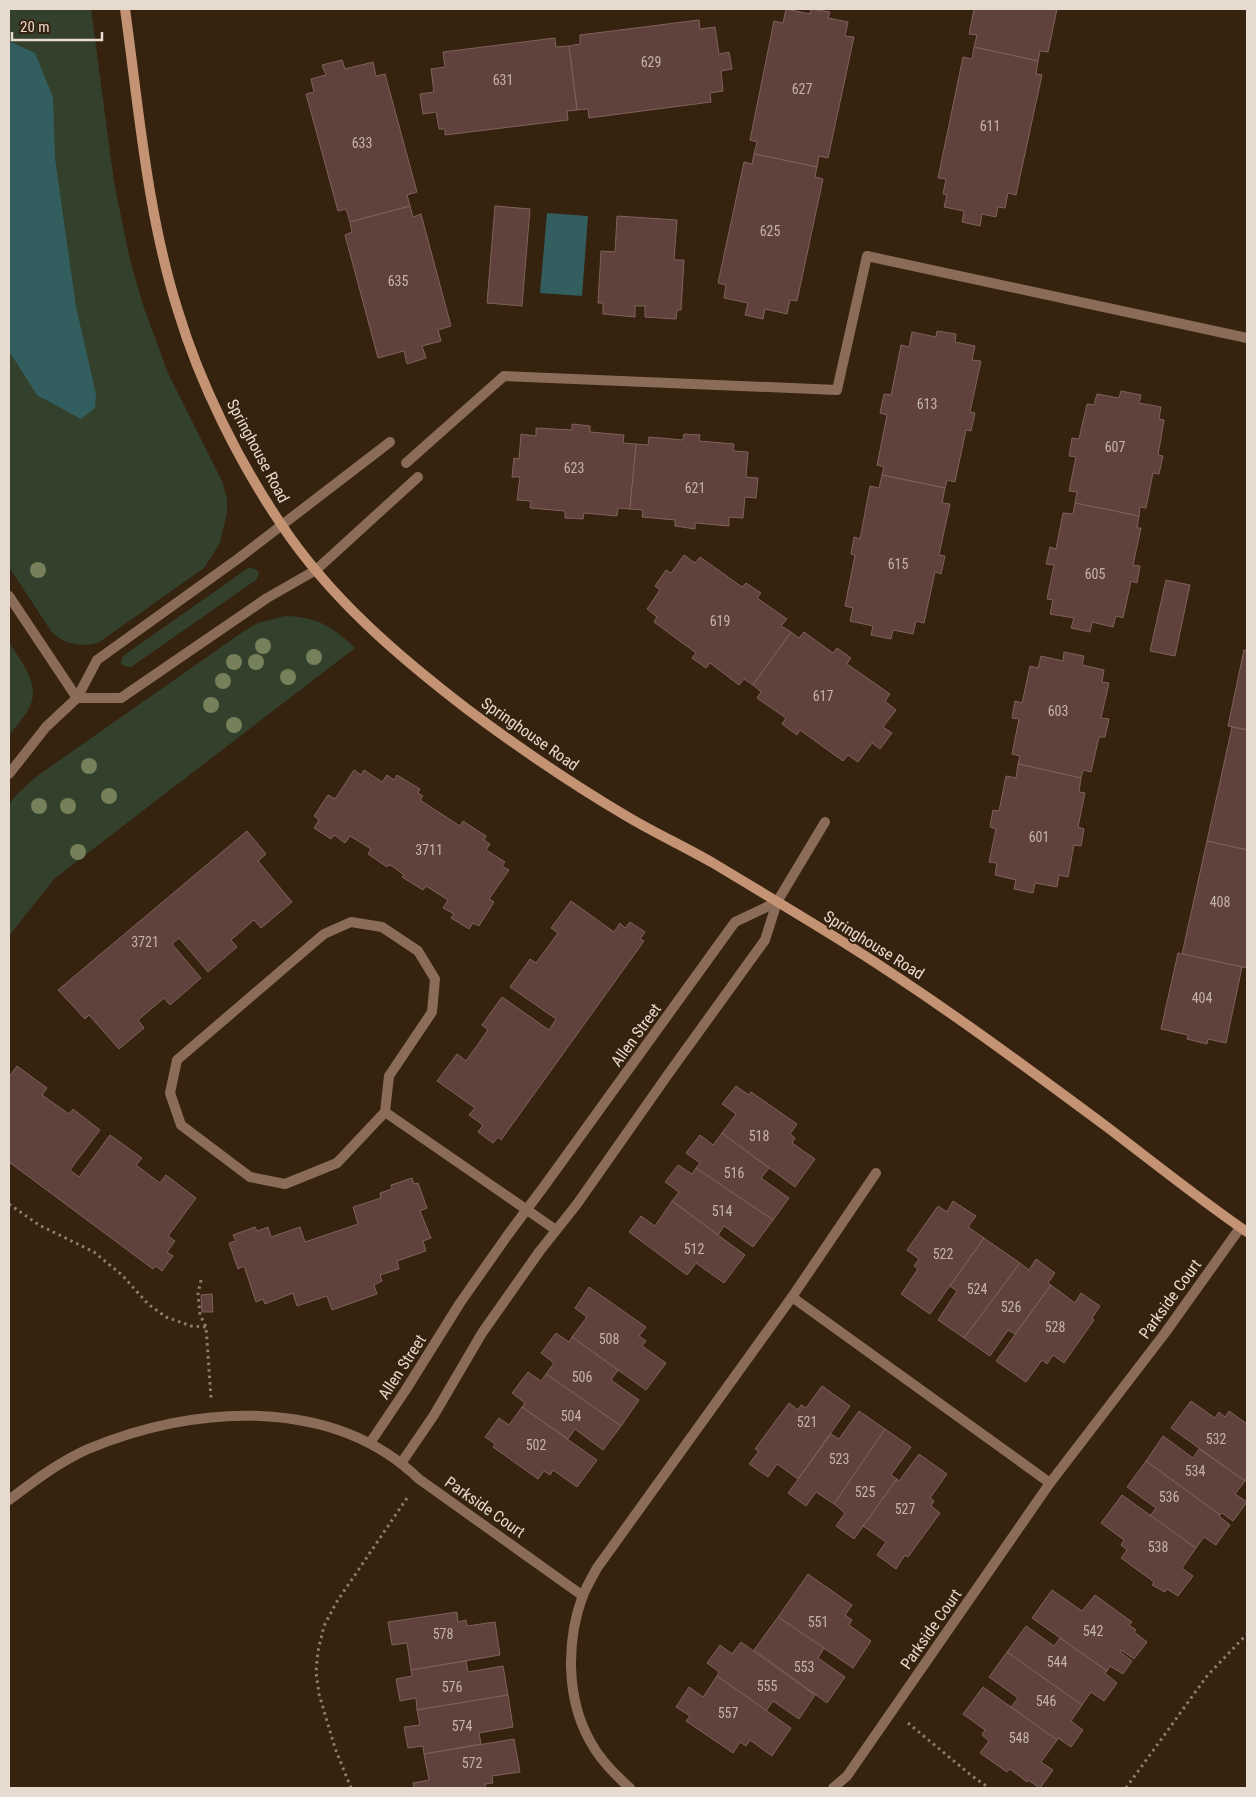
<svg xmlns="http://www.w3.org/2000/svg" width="1256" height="1797" font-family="'Roboto Condensed',sans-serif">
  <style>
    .green { fill: #33402b }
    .water { fill: #335e5f }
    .building { fill: #60423d; stroke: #80615b }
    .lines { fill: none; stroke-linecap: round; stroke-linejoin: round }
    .path { stroke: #8e7e6e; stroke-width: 3; stroke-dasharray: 2.5 4; stroke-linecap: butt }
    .lane { stroke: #8a6c58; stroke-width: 10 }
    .street { stroke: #8a6c58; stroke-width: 10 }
    .secondary { stroke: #c39373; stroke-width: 10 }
    .tree { fill: #76805b }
    .labels { text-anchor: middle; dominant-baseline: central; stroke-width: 4; stroke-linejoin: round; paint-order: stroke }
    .number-label { font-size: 14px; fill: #c5b4aa }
    .street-label { font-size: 16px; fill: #e7dace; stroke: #35220f }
  </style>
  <rect width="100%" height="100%" fill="#35220f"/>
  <g class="green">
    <path d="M9 9H91L114 182 130 260 143 305 168 373 222 481 227 498V513L220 543 204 568 98 643C80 647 64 645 51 631L9 567Z"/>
    <path d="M248 568H252L257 570 259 574 256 580 131 667H127L121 664V661L123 656Z"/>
    <path d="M285 616C317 617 332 626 355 648L54 879 9 936V804L18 793 37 776 244 631 258 623Z"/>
    <path d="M9 642C21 662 43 686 28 710 23 719 15 727 9 735Z"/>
  </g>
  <g class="water">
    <path d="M9 41 35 53 53 97 55 158 76 307 96 394 95 408 81 419 37 395 9 351Z"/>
    <path d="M547 213 588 216 582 296 540 293Z"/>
  </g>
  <g class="building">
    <path d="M786 9 810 14 811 9 830 12 828 18 848 22 845 36 854 37 828 158 819 156 817 167 754 154 757 142 750 140 774 21 783 23Z"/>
    <path d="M974 9H1057L1048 52 1040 51 1038 61 974 47 977 35 969 34Z"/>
    <path d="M699 20 700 29 715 27 719 54 729 52 732 69 721 71 723 91 710 93 711 102 589 118 588 109 577 110 569 46 580 44V35Z"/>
    <path d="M555 38 556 47 569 46 577 110 567 111 568 120 445 135V129H439L436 112 423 114 420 94 434 92 431 69 445 67 443 52Z"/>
    <path d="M974 47 1038 61 1036 74 1042 75 1016 195 1008 193 1005 208 998 207 996 217 982 214 980 226 962 222 964 211 944 207 947 195 943 194 946 179 938 178 963 57 972 59Z"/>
    <path d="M342 60 345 69 373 62 376 76 385 74 417 192 407 195 410 206 350 222 346 209 338 211 306 94 314 92 311 79 326 75 322 65Z"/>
    <path d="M754 154 817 167 815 177 823 179 797 301 790 300 787 314 765 309 763 319 745 315 748 303 724 298 726 285 718 283 744 162 752 164Z"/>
    <path d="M410 206 413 217 421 214 451 326 438 330 441 341 422 346 426 358 407 364 404 351 378 358 345 235 352 232 350 222Z"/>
    <path d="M495 206 530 209 522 306 487 303Z"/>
    <path d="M617 216 677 220 674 260H684L681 310H677L676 319 645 317V306H635V317L603 314V303H598L601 251 615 252Z"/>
    <path d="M937 331 956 334 955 342 975 346 972 360 981 361 970 412 975 413 971 431 966 430 955 482 947 480 945 488 882 475 884 467 877 465 887 415 880 413 884 394 891 395 901 345 909 347 912 332 936 337Z"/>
    <path d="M1121 391 1141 395 1139 403 1161 407 1159 419 1164 420 1158 455 1163 456 1159 474 1153 473 1146 508 1140 507 1139 516 1075 503 1077 492 1069 491 1076 457 1069 456 1072 438 1079 439 1087 404 1094 405 1097 394 1119 398Z"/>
    <path d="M572 424 590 426V432L624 435 623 443 636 444 630 509 618 508 617 516 584 513 583 519 565 518V511L530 508 531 501 517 500 520 477H512L514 458 519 459 521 434 536 436V428L572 430Z"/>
    <path d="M684 434 700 435 699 441 734 444 733 451 748 452 746 477 758 478 756 498 745 497 743 518 729 517V526L695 523V529L675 526V520L642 517 643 510 630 509 636 444 648 445 649 437 683 440Z"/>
    <path d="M882 475 945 488 942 503 950 504 939 555 945 556 941 574 935 572 924 623 916 621 913 634 893 630 891 639 871 635 873 626 850 621 853 608 845 606 855 555 851 554 854 537 860 539 870 486 879 488Z"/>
    <path d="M1075 503 1139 516 1137 528H1141L1133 565 1140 566 1137 583 1131 581 1123 618 1116 616 1113 627 1092 622 1090 632 1071 628 1074 618 1050 614 1053 600 1047 599 1054 565 1046 564 1050 547 1056 549 1063 513 1073 514Z"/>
    <path d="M684 555 695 563 700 557 742 587 746 583 761 593 757 598 787 619 781 626 791 632 753 685 744 679 739 685 710 663 706 668 692 658 696 653 654 622 657 617 647 609 660 590 655 586 666 570 671 573Z"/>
    <path d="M1166 580 1190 585 1175 656 1150 651Z"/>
    <path d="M791 632 799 638 804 632 833 653 837 648 851 658 847 664 890 694 885 701 896 710 883 727 892 733 880 749 872 743 858 762 848 755 843 761 800 730 797 735 782 724 786 718 757 698 761 692 753 685Z"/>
    <path d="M1244 650H1247V730L1228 726Z"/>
    <path d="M1064 652 1084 656 1082 665 1104 670 1102 682 1109 683 1101 718 1109 719 1105 737H1099L1091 772 1083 770 1081 778 1018 764 1020 756 1012 754 1019 719 1012 718 1015 701 1022 703 1030 666 1038 668 1041 656 1063 661Z"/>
    <path d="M1232 727 1247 730V850L1207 841Z"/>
    <path d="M1018 764 1081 778 1079 792 1085 793 1078 827 1084 829 1081 846 1074 845 1068 877 1059 875 1057 887 1035 883 1033 893 1014 889 1016 880 995 875 997 863 989 862 996 829 990 827 993 810 999 811 1006 776 1016 778Z"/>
    <path d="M354 770 361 775 364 770 382 782 387 775 394 780 397 775 420 789 418 793 423 796 420 800 460 826 463 821 486 836 484 840 490 844 486 850 505 862 502 866 509 870 489 899 494 902 479 926 473 923 469 929 451 918 454 914 443 908 448 900 426 886 423 890 402 877 404 875 392 866 388 865 387 867 368 854 371 849 350 836 345 843 334 835 331 839 314 828 319 820 314 816 328 795 335 799Z"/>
    <path d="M247 831 266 854 258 861 292 902 261 928 254 920 231 940 237 947 208 972 179 938 172 944 201 978 170 1005 164 998 138 1020 144 1028 119 1049 89 1015 85 1019 58 990Z"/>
    <path d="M1207 841 1247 850V968L1182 954Z"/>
    <path d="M571 901 614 932 620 923 625 928 630 922 645 932 640 939 644 941 501 1140 498 1137 493 1143 478 1132 483 1125 469 1115 475 1108 437 1081 457 1054 466 1061 488 1030 482 1025 502 997 549 1030 556 1019 510 987 530 959 536 963 558 933 551 928Z"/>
    <path d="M1178 953 1242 967 1226 1043 1208 1039 1207 1044 1187 1039 1188 1035 1161 1029Z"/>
    <path d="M17 1066 47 1088 42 1095 69 1114 73 1109 100 1130 70 1170 79 1177 110 1135 142 1158 136 1165 160 1183 166 1175 196 1198 168 1236 175 1241 167 1252 173 1256 162 1271 156 1266 153 1269 9 1162V1077Z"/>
    <path d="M736 1086 749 1095 751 1092 797 1124 790 1134 795 1138 792 1143 815 1159 795 1187 722 1133 736 1114 722 1104Z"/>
    <path d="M722 1133 769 1168 761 1178 789 1198 773 1220 696 1168 700 1163 686 1153 700 1135 713 1145Z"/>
    <path d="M678 1165 692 1174 696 1168 773 1220 753 1247 724 1226 718 1235 672 1201 679 1192 665 1182Z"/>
    <path d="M412 1178 414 1184 418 1183 427 1208 420 1211 431 1238 423 1241 426 1251 397 1261 399 1269 380 1275 382 1281 374 1285 377 1294 332 1310 327 1296 297 1306 293 1293 265 1304 263 1299 256 1302 244 1266 238 1269 229 1243 236 1241 233 1235 255 1227 257 1231 268 1227 271 1237 300 1227 305 1242 358 1224 353 1207 381 1198 380 1193 392 1189 391 1185Z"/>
    <path d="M672 1201 745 1255 724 1283 696 1263 687 1275 629 1232 641 1216 655 1226Z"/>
    <path d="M953 1201 976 1216 968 1227 984 1238 930 1314 901 1294 918 1269 914 1266 919 1259 907 1250 938 1206 947 1212Z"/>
    <path d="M984 1238 1020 1263 964 1338 938 1320 957 1291 950 1286Z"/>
    <path d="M1036 1259 1055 1273 1048 1283 1051 1285 1015 1334 1008 1330 990 1356 964 1338 1020 1263 1029 1270Z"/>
    <path d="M1051 1285 1075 1303 1081 1293 1100 1306 1092 1318 1094 1320 1064 1363 1053 1355 1047 1364 1042 1360 1026 1382 996 1361Z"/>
    <path d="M589 1287 646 1327 639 1336 646 1341 642 1346 666 1363 646 1390 572 1337 587 1317 575 1308Z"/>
    <path d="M212 1294 213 1312H202L201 1295Z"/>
    <path d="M556 1333 569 1342 572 1337 618 1370 611 1380 639 1400 621 1426 546 1374 554 1363 541 1353Z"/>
    <path d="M528 1372 541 1381 546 1374 621 1426 603 1450 575 1429 568 1439 522 1407 525 1403 512 1393Z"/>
    <path d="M822 1386 850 1406 798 1479 777 1464 768 1477 749 1464 759 1451 755 1449 789 1403 798 1410 801 1405 806 1408Z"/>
    <path d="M1191 1401 1215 1418 1219 1412 1225 1417 1229 1411 1247 1424V1477L1245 1481 1171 1428Z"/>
    <path d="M522 1407 597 1460 577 1487 553 1470 550 1475 544 1471 538 1479 493 1447 495 1444 485 1437 499 1418 509 1425Z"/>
    <path d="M859 1411 885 1429 834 1504 816 1492 806 1506 788 1493 831 1434 839 1439Z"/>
    <path d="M885 1429 911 1447 891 1475 897 1479 854 1539 836 1526 845 1513 834 1504Z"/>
    <path d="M1163 1436 1193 1458 1199 1449 1245 1481 1235 1494 1247 1502 1233 1521 1222 1513 1220 1515 1146 1461Z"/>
    <path d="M919 1454 947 1474 930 1498 934 1501 931 1506 940 1513 908 1557 905 1555 896 1569 877 1555 886 1542 863 1526 897 1479 899 1481Z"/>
    <path d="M1146 1461 1220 1515 1219 1516 1230 1525 1216 1545 1204 1537 1196 1548 1150 1516 1156 1508 1127 1487Z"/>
    <path d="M1122 1495 1196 1548 1182 1568 1193 1576 1178 1596 1167 1589 1165 1592 1152 1585 1154 1582 1121 1558 1127 1550 1121 1545 1124 1540 1101 1523Z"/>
    <path d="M808 1574 852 1605 845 1615 852 1620 849 1625 871 1641 853 1668 778 1617Z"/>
    <path d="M1052 1590 1082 1611 1095 1595 1132 1622 1129 1625 1136 1630 1134 1632 1147 1642 1134 1659 1121 1650 1120 1652 1132 1661 1123 1674 1110 1666 1107 1671 1032 1618Z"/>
    <path d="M457 1612 458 1622 466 1620 467 1626 495 1622 500 1655 411 1670 407 1643 392 1645 388 1622Z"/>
    <path d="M778 1617 824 1648 818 1658 845 1677 827 1703 754 1650Z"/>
    <path d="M1026 1626 1054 1646 1060 1638 1107 1671 1105 1673 1117 1683 1104 1701 1091 1692 1082 1705 1007 1652Z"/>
    <path d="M741 1642 815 1695 799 1719 773 1701 766 1711 717 1676 719 1672 707 1663 720 1645 732 1654Z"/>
    <path d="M1007 1652 1082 1705 1071 1721 1083 1730 1071 1747 1058 1738 1057 1740 1011 1707 1018 1698 989 1677Z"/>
    <path d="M466 1661 468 1672 503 1666 508 1695 417 1710 416 1698 400 1701 396 1679 412 1676 411 1670Z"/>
    <path d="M717 1676 791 1728 772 1756 750 1740 746 1746 740 1742 733 1753 686 1721 690 1716 676 1707 689 1687 703 1697Z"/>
    <path d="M983 1687 1057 1740 1041 1762 1053 1770 1040 1788 1028 1780 1027 1782 1010 1769 1007 1772 980 1753 989 1741 982 1735 985 1730 963 1714Z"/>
    <path d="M508 1695 513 1727 479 1733 481 1744 424 1754 423 1746 408 1748 404 1727 420 1725 417 1710Z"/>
    <path d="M514 1739 520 1772 492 1776 493 1783 485 1784 486 1788H414L413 1783 429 1780 424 1754Z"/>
  </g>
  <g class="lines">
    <g class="path">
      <path d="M9 1204 39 1225 94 1252 122 1275 148 1304 166 1317 191 1326 206 1327"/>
      <path d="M201 1280 198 1294 200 1315 206 1327 211 1398"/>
      <path d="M908 1723 972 1776 989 1788"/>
      <path d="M351 1788 335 1748 319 1694 316 1672 318 1651 324 1626 336 1603 409 1495"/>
      <path d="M1126 1788 1207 1676 1247 1634"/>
    </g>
    <g class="lane">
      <path d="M406 463 504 376 837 390 867 256 1247 338"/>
      <path d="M9 596 77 698"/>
      <path d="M77 698H121L267 598 316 570 418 477"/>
      <path d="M9 774 46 727 77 698 97 660 239 558 390 442"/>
      <path d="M777 902 825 822"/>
      <path d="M385 1112 337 1163 285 1184 250 1177 181 1125 170 1093 177 1060 324 934 351 922 382 927 418 951 435 979 432 1012 389 1076 385 1112 556 1230"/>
    </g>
    <g class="street">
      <path d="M792 1297 1050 1483"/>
      <path d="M370 1443 405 1391 460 1303 507 1236 545 1185 735 922 777 902"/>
      <path d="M402 1462 434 1415 482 1333 539 1252 577 1204 669 1073 765 940 777 902"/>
      <path d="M9 1500C34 1481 59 1462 88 1449 192 1405 332 1395 419 1479L583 1596"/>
      <path d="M630 1788C614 1774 600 1760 590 1741 566 1698 566 1641 583 1595 587 1586 592 1577 597 1568L792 1297 876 1173"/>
      <path d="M833 1788 847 1776 1050 1483 1165 1333 1240 1228"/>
    </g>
    <path class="secondary" d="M125 9C139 110 147 213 178 311 200 384 239 462 281 524 330 598 398 656 467 709 519 748 572 784 628 817 655 833 685 847 713 863 758 890 803 917 848 945 937 1001 1022 1064 1107 1127 1153 1162 1199 1199 1247 1232"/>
  </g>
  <g class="tree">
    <circle cx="38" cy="570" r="8"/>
    <circle cx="263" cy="646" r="8"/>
    <circle cx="314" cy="657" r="8"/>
    <circle cx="234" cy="662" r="8"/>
    <circle cx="256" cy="662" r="8"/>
    <circle cx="288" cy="677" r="8"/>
    <circle cx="223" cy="681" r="8"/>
    <circle cx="211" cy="705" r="8"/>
    <circle cx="234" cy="725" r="8"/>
    <circle cx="89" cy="766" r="8"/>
    <circle cx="109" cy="796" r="8"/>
    <circle cx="39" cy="806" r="8"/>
    <circle cx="68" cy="806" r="8"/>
    <circle cx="78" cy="852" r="8"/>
  </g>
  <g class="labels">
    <g class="number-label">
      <text x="651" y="62">629</text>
      <text x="503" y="80">631</text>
      <text x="802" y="89">627</text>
      <text x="990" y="126">611</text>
      <text x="362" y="143">633</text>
      <text x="770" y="231">625</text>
      <text x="398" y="281">635</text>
      <text x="927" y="404">613</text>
      <text x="1115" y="447">607</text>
      <text x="574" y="468">623</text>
      <text x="695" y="488">621</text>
      <text x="898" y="564">615</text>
      <text x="1095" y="574">605</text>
      <text x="720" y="621">619</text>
      <text x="823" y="696">617</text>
      <text x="1058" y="711">603</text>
      <text x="1039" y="837">601</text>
      <text x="429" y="850">3711</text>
      <text x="1220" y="902">408</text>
      <text x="145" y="942">3721</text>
      <text x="1202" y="998">404</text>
      <text x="759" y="1136">518</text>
      <text x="734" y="1173">516</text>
      <text x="722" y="1211">514</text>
      <text x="694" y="1249">512</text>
      <text x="943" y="1254">522</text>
      <text x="977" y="1289">524</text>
      <text x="1011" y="1307">526</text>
      <text x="1055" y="1327">528</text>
      <text x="609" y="1339">508</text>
      <text x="582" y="1377">506</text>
      <text x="571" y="1416">504</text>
      <text x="807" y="1422">521</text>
      <text x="1216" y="1439">532</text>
      <text x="536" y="1445">502</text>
      <text x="839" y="1459">523</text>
      <text x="1195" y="1471">534</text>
      <text x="865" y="1492">525</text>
      <text x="1169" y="1497">536</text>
      <text x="905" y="1509">527</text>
      <text x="1158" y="1547">538</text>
      <text x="818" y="1622">551</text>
      <text x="1093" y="1631">542</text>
      <text x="443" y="1634">578</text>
      <text x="1057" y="1662">544</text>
      <text x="804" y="1667">553</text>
      <text x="767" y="1686">555</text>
      <text x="452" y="1687">576</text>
      <text x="1046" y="1701">546</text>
      <text x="728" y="1713">557</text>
      <text x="462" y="1726">574</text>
      <text x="1019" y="1738">548</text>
      <text x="472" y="1763">572</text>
    </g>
    <g class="street-label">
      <text transform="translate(258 451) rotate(62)">Springhouse Road</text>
      <text transform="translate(530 734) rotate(35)">Springhouse Road</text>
      <text transform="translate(874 945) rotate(32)">Springhouse Road</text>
      <text transform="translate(636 1035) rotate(-54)">Allen Street</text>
      <text transform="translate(1170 1299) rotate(-54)">Parkside Court</text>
      <text transform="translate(402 1367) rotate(-57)">Allen Street</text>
      <text transform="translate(485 1507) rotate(35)">Parkside Court</text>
      <text transform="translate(931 1629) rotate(-55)">Parkside Court</text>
    </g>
  </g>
  <rect width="1256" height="1797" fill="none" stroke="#e7dace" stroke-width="20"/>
  <path d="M12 32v8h90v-8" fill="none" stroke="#e7dace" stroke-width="2.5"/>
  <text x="20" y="32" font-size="15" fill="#e7dace" stroke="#35220f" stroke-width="4" paint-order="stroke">20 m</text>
</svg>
